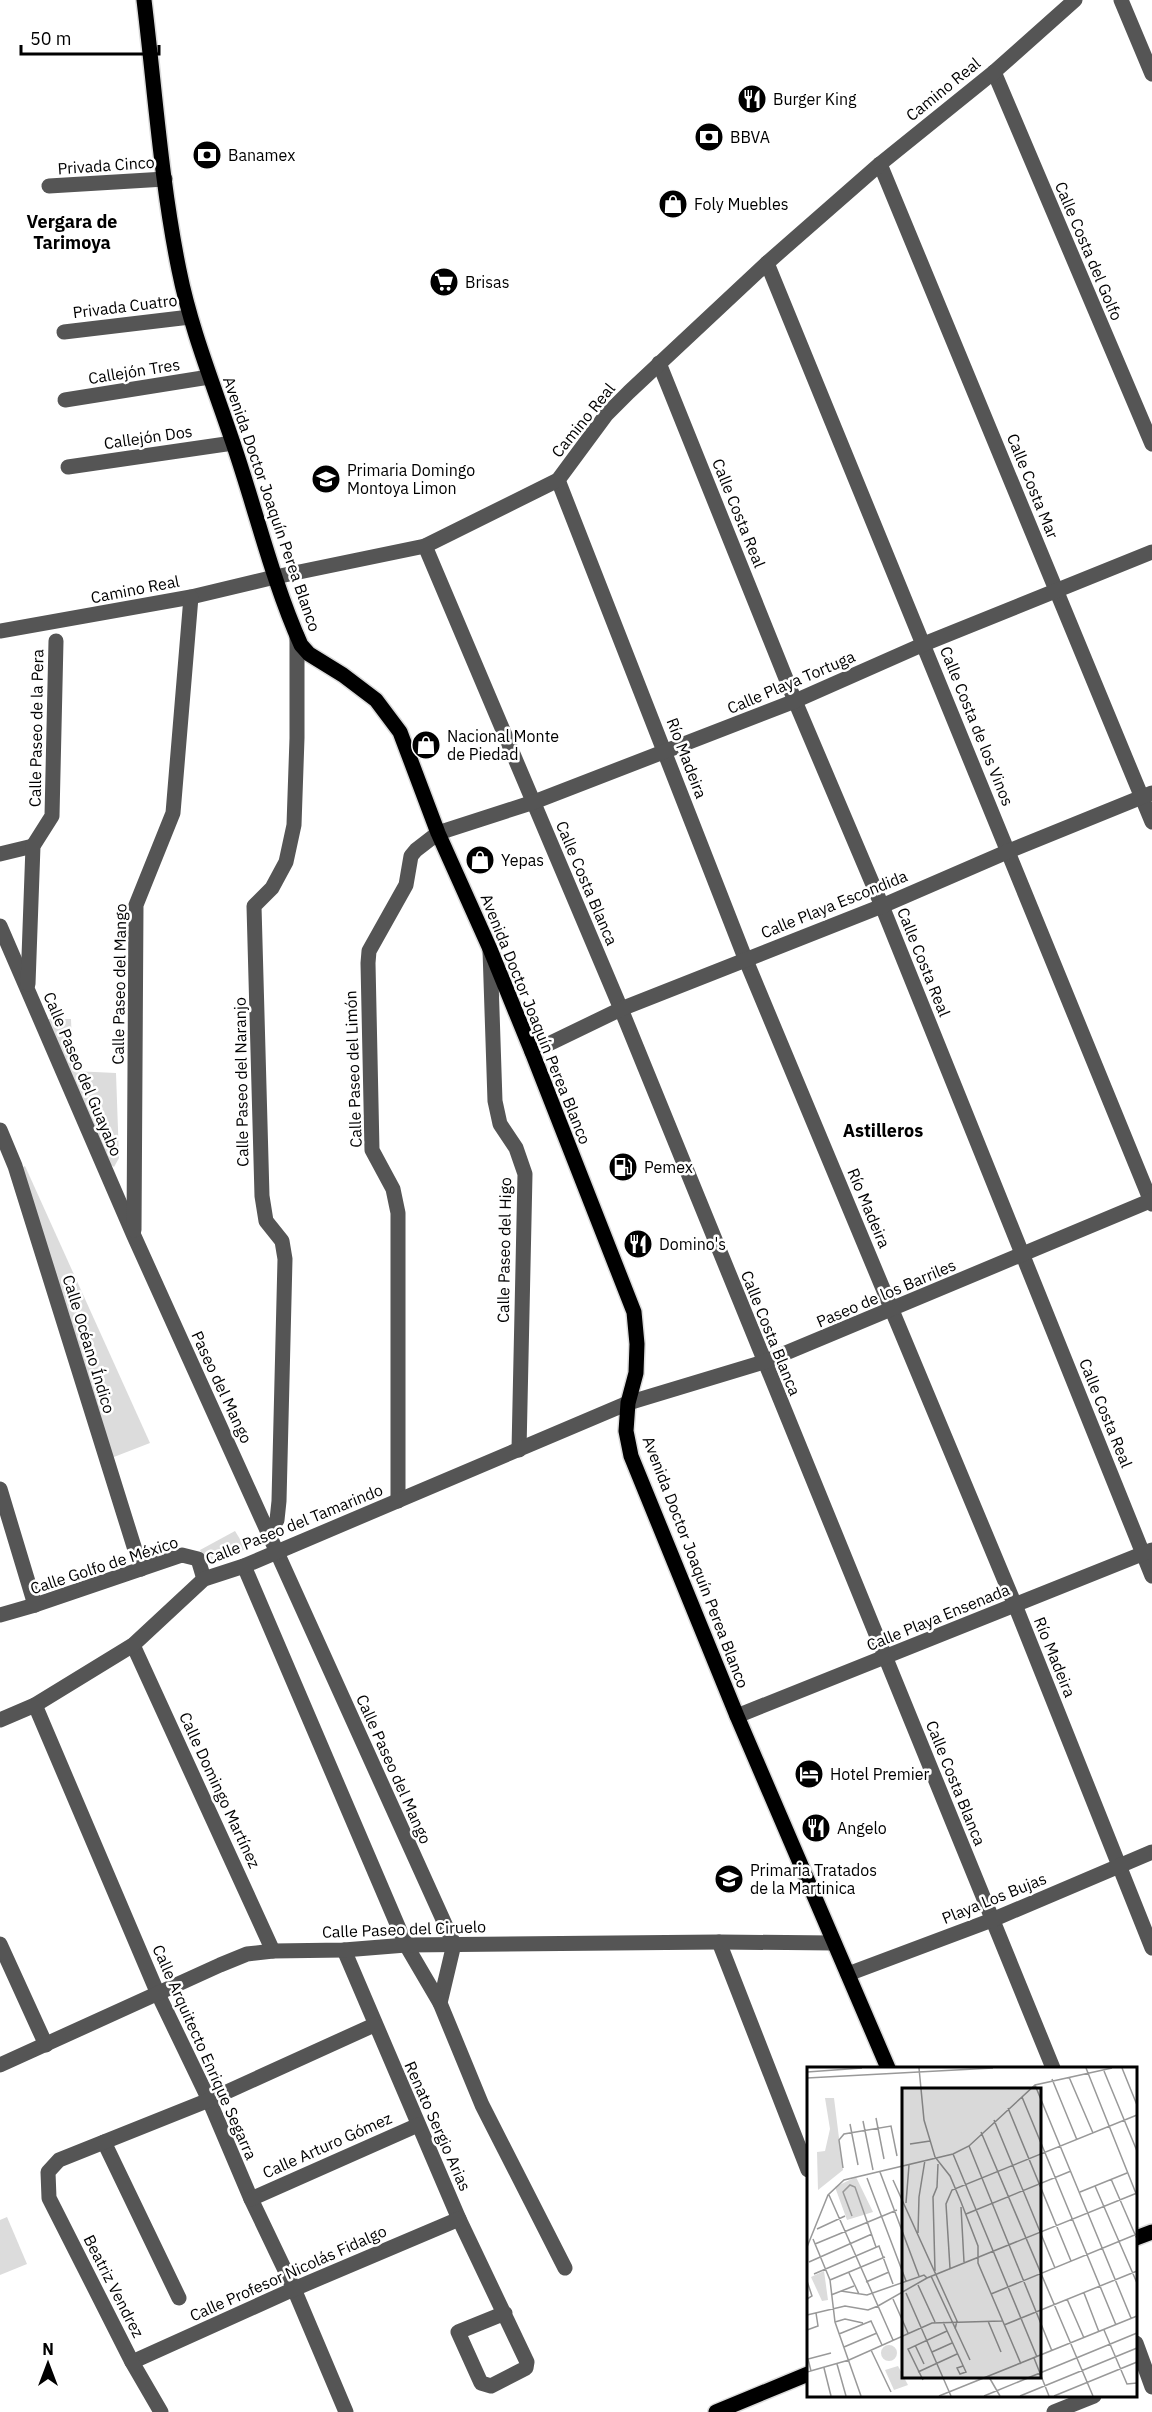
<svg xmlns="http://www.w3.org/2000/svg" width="1152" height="2412" font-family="'IBM Plex Sans',sans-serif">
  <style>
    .green { fill: #dcdcdc }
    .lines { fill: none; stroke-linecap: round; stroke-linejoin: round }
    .major-casing { stroke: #dbdbdb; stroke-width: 18 }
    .minor { stroke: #555; stroke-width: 15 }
    .major { stroke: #000; stroke-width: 15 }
    .labels { text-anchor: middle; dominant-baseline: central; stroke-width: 5; stroke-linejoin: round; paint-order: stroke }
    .street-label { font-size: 16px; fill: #000; stroke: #fff }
    .poi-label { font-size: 16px; fill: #000; stroke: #fff; text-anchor: start }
    .neighbourhood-label { font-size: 18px; font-weight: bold; fill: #000; stroke: #fff }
    .inset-road { fill: none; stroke: #999; stroke-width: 1.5 }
    .view { fill: #000; fill-opacity: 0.15; stroke: #000; stroke-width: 3 }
    .inset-edge { fill: none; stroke: #000; stroke-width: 3 }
  </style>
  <rect width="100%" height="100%" fill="#fff"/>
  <g class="green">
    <path d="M33 1019H71L73 1071 116 1073 119 1158 114 1167 92 1152Z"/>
    <path d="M25 1166 150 1443 101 1462 10 1174Z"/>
    <path d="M235 1531 246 1549 207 1565 200 1550Z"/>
    <path d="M7 2217 27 2264 0 2275V2220Z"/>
  </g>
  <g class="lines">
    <g class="major-casing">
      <g id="major">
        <path d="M144 0C155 90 161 182 179 270 191 330 214 386 233 443 256 510 272 580 301 645L309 654 343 675 376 700 400 732 438 833 490 949 532 1052 634 1312 637 1344 636 1373 628 1403 626 1431 631 1456 737 1716 888 2068"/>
        <path d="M1136 2238 1152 2232"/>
        <path d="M716 2412 808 2374"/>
      </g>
    </g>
    <g class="minor">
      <path d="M1121 0 1152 74"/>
      <path d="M994 72 1152 444"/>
      <path d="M880 164 1152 822"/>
      <path d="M49 186 165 179"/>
      <path d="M767 263 1152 1204"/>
      <path d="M64 332 190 317"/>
      <path d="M659 363 795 701 882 906 1152 1576"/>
      <path d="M65 400 209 377"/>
      <path d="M68 467 233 443"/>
      <path d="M558 480 745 958 1015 1605 1152 1948"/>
      <path d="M425 546 621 1009 1053 2068"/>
      <path d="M0 631 191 597 275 577 425 546 558 480 606 415 629 392 767 263 880 164 994 72 1075 0"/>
      <path d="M0 854 33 846"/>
      <path d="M0 926 134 1236 454 1944 440 2003"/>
      <path d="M490 950 495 1101 500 1124 516 1148 525 1174 519 1450"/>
      <path d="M28 984 33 846 52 816 56 641"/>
      <path d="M532 1052 621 1009 882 906 1009 851 1152 793"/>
      <path d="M0 1130 15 1166 141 1569"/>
      <path d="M134 1230 136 905 173 813 191 597"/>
      <path d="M0 1489 35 1605"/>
      <path d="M398 1501V1213L393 1189 372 1150 368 963 369 951 406 885 411 856 416 850 438 833 534 802 795 701 924 644 1152 552"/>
      <path d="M269 1531 277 1520 279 1501 285 1259 282 1241 266 1221 262 1196 254 906 272 888 286 862 294 825 297 738V636"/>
      <path d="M244 1566 406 1945 440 2003 482 2105 565 2268"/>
      <path d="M0 1615 35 1605 182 1555 198 1559 204 1579"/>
      <path d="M133 1645 273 1951"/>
      <path d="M35 1705 158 1994 209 2100 251 2199 294 2289 346 2412"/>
      <path d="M737 1716 1152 1550"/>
      <path d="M0 1720 35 1705 133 1645 204 1579 244 1566 628 1403 764 1362 1152 1200"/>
      <path d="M719 1942 808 2170"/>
      <path d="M0 1944 46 2045"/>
      <path d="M344 1950 459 2219 527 2362 526 2368 491 2386 481 2383 458 2332 505 2313"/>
      <path d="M848 1974 992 1920 1152 1852"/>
      <path d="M0 2065 220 1965 247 1954 273 1951 344 1950 406 1945 719 1942 834 1943"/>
      <path d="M104 2142 179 2298"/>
      <path d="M251 2199 418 2125"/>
      <path d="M1136 2343 1152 2387"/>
      <path d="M132 2362 294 2289 459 2219"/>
      <path d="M161 2412 132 2362 49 2198 48 2172 59 2160 209 2100 374 2025"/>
      <path d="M1054 2412 1094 2396"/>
    </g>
    <use href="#major" class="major"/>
  </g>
  <defs>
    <g id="restaurant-disc" transform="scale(1.5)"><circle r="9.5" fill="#000" stroke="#fff"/><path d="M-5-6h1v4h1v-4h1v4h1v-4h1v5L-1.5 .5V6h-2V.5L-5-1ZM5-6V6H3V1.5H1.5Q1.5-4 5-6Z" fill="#fff"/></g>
    <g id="bank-disc" transform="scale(1.5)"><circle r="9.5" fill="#000" stroke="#fff"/><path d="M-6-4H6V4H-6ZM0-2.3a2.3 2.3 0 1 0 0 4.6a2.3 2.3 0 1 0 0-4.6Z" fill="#fff"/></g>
    <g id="shop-disc" transform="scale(1.5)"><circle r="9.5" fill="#000" stroke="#fff"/><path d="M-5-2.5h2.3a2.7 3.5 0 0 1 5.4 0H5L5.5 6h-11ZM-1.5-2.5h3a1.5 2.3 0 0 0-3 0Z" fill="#fff"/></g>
    <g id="supermarket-disc" transform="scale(1.5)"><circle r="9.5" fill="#000" stroke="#fff"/><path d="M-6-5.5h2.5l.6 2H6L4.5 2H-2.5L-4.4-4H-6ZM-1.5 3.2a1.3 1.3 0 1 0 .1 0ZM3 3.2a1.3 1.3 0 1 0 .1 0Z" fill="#fff"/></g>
    <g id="school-disc" transform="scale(1.5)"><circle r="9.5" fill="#000" stroke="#fff"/><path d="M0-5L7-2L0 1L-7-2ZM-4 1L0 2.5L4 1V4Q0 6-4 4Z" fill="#fff"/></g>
    <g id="fuel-disc" transform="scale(1.5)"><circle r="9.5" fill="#000" stroke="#fff"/><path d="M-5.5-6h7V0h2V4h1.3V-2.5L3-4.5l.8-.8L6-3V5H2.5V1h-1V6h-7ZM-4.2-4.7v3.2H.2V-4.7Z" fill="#fff"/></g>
    <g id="hotel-disc" transform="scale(1.5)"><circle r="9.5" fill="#000" stroke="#fff"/><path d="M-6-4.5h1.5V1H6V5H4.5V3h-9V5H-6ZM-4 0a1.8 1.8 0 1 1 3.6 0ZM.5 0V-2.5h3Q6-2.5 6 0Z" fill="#fff"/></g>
  </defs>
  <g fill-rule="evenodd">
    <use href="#restaurant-disc" x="752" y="99"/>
    <use href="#bank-disc" x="709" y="137"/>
    <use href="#bank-disc" x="207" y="155"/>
    <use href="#shop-disc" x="673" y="204"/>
    <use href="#supermarket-disc" x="444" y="282"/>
    <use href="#school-disc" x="326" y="479"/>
    <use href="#shop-disc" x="426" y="745"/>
    <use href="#shop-disc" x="480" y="860"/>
    <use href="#fuel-disc" x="623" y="1167"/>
    <use href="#restaurant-disc" x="638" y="1244"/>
    <use href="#hotel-disc" x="809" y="1774"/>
    <use href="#restaurant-disc" x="816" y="1828"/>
    <use href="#school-disc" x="729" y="1879"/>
  </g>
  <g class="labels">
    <g class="street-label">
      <text transform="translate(943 89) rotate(-39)">Camino Real</text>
      <text transform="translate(106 165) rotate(-4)">Privada Cinco</text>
      <text transform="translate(1089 251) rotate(67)">Calle Costa del Golfo</text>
      <text transform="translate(125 306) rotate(-7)">Privada Cuatro</text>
      <text transform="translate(134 371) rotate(-9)">Callejón Tres</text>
      <text transform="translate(583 420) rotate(-51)">Camino Real</text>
      <text transform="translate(148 437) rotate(-8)">Callejón Dos</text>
      <text transform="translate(1033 486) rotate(68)">Calle Costa Mar</text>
      <text transform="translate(272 504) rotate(71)">Avenida Doctor Joaquín Perea Blanco</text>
      <text transform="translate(739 513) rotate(68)">Calle Costa Real</text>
      <text transform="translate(135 589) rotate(-11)">Camino Real</text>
      <text transform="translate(791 682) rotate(-23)">Calle Playa Tortuga</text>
      <text transform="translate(977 726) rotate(68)">Calle Costa de los Vinos</text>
      <text transform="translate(36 728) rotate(-89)">Calle Paseo de la Pera</text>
      <text transform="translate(687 758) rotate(69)">Río Madeira</text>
      <text transform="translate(587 883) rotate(67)">Calle Costa Blanca</text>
      <text transform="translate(834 904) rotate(-22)">Calle Playa Escondida</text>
      <text transform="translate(924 962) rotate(68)">Calle Costa Real</text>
      <text transform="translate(119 984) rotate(-89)">Calle Paseo del Mango</text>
      <text transform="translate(536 1019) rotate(68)">Avenida Doctor Joaquín Perea Blanco</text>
      <text transform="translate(353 1069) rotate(-92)">Calle Paseo del Limón</text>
      <text transform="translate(83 1074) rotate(67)">Calle Paseo del Guayabo</text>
      <text transform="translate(241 1082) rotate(-91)">Calle Paseo del Naranjo</text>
      <text transform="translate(869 1208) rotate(67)">Río Madeira</text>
      <text transform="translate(504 1250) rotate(-89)">Calle Paseo del Higo</text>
      <text transform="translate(886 1293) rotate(-23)">Paseo de los Barriles</text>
      <text transform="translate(771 1333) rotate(68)">Calle Costa Blanca</text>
      <text transform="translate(89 1344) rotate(73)">Calle Océano Índico</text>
      <text transform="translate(222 1387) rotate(65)">Paseo del Mango</text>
      <text transform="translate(1106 1413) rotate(68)">Calle Costa Real</text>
      <text transform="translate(294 1524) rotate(-22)">Calle Paseo del Tamarindo</text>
      <text transform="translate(696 1562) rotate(69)">Avenida Doctor Joaquín Perea Blanco</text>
      <text transform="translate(104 1565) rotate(-18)">Calle Golfo de México</text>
      <text transform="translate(938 1617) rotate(-22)">Calle Playa Ensenada</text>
      <text transform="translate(1055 1657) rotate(68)">Río Madeira</text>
      <text transform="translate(394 1769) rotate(66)">Calle Paseo del Mango</text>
      <text transform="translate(956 1783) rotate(68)">Calle Costa Blanca</text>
      <text transform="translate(220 1790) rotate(65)">Calle Domingo Martínez</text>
      <text transform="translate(994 1898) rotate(-22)">Playa Los Bujas</text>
      <text transform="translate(404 1929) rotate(-2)">Calle Paseo del Ciruelo</text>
      <text transform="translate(205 2052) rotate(66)">Calle Arquitecto Enrique Segarra</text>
      <text transform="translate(438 2126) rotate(66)">Renato Sergio Arias</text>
      <text transform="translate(327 2145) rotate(-24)">Calle Arturo Gómez</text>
      <text transform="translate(288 2273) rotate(-24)">Calle Profesor Nicolás Fidalgo</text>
      <text transform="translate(114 2286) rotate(63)">Beatriz Vendrez</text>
    </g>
    <g class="poi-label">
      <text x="773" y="99">Burger King</text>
      <text x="730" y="137">BBVA</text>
      <text x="228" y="155">Banamex</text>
      <text x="694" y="204">Foly Muebles</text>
      <text x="465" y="282">Brisas</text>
      <text x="347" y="470">Primaria Domingo<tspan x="347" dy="18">Montoya Limon</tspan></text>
      <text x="447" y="736">Nacional Monte<tspan x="447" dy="18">de Piedad</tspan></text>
      <text x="501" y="860">Yepas</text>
      <text x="644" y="1167">Pemex</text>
      <text x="659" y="1244">Domino's</text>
      <text x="830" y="1774">Hotel Premier</text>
      <text x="837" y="1828">Angelo</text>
      <text x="750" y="1870">Primaria Tratados<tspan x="750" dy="18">de la Martinica</tspan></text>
    </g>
    <g class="neighbourhood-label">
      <text x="72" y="221">Vergara de<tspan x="72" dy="21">Tarimoya</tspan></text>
      <text x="883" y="1130">Astilleros</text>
    </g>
  </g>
  <g transform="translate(807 2067)">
    <rect width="330" height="330" fill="#fff"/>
    <path d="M18 31H27L36 103 11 123 10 85 18 84 23 62ZM49 110 66 145 40 153 28 120ZM17 204 21 233 15 234 4 210ZM74 286a8 8 0 1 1 16 0a8 8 0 1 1-16 0ZM91 299 101 318 87 323 78 303Z" fill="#dcdcdc"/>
    <path class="inset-road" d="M112 1 117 53 128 90 143 109 154 135 171 179V196L214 297M279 1 330 129M315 1 330 38M297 4 330 84M0 5 55 1M262 10 286 66M0 11 186 1M245 12 270 73M228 18 324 251M215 30 309 258M201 41 264 194M69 51 77 92M187 53 248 201M56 54 66 103M43 57 51 98M174 65 286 329M103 77 123 74M162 79 245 284M146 87 230 290M36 101 32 73 37 67 84 59 90 89M73 105 112 209M60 111 99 214M304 112 330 172M86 113 150 254 148 262M288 119 330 216M273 125 320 106M22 128 86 273M99 136 102 98M154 140 157 195M159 147 264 104M45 149 36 125 43 118 48 120 69 180M10 162 38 149M111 166 112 130 118 93M6 172 23 213 28 255 54 329M8 177 90 143M0 180 21 128 37 113 146 87 162 79 228 18 305 1M2 195 65 167M143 201 139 137 145 123 330 48M128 204 126 130 130 120 131 97M42 206 52 227M7 207 72 179 86 217M124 209 163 293M23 213 78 190M0 214 5 229 0 232M59 215 82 205M111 218 128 255M34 224 60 228 117 208 120 211M99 226 144 329M277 226 292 265M184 227 330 167M24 228 47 219M86 232 101 266M260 232 277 271M0 248 38 239 61 243 71 239 120 211 330 126M181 254 194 285M28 255 38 252 56 256M136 255 159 305 153 307 150 301 156 299M197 258 330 204M0 263 11 259 9 246M297 263 320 317 330 316M32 267 64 254 75 278M108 278 117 297M37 280 70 266M64 283 84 325M125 285 145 276M227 291 242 329M30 297 39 329M17 301 24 329M4 304 1 292 24 286M0 305 42 293 125 256 195 254M111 305 150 287M182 310 193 329M116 313 101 282 140 264M132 329 330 249M177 329 330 266M213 329 330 281M247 329 330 295"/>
    <path class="view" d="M95 21H234V311H95Z"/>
    <rect width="330" height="330" class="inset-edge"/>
  </g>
  <g transform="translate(48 2364)" stroke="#ffffff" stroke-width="4.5" paint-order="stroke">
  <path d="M0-4.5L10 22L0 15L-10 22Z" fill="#000000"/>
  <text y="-9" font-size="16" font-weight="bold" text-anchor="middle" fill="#000000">N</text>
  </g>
  <path d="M21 45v9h138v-9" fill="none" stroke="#000000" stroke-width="3"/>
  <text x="30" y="45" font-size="18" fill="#000000" stroke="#ffffff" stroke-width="4.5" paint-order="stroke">50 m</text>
</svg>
